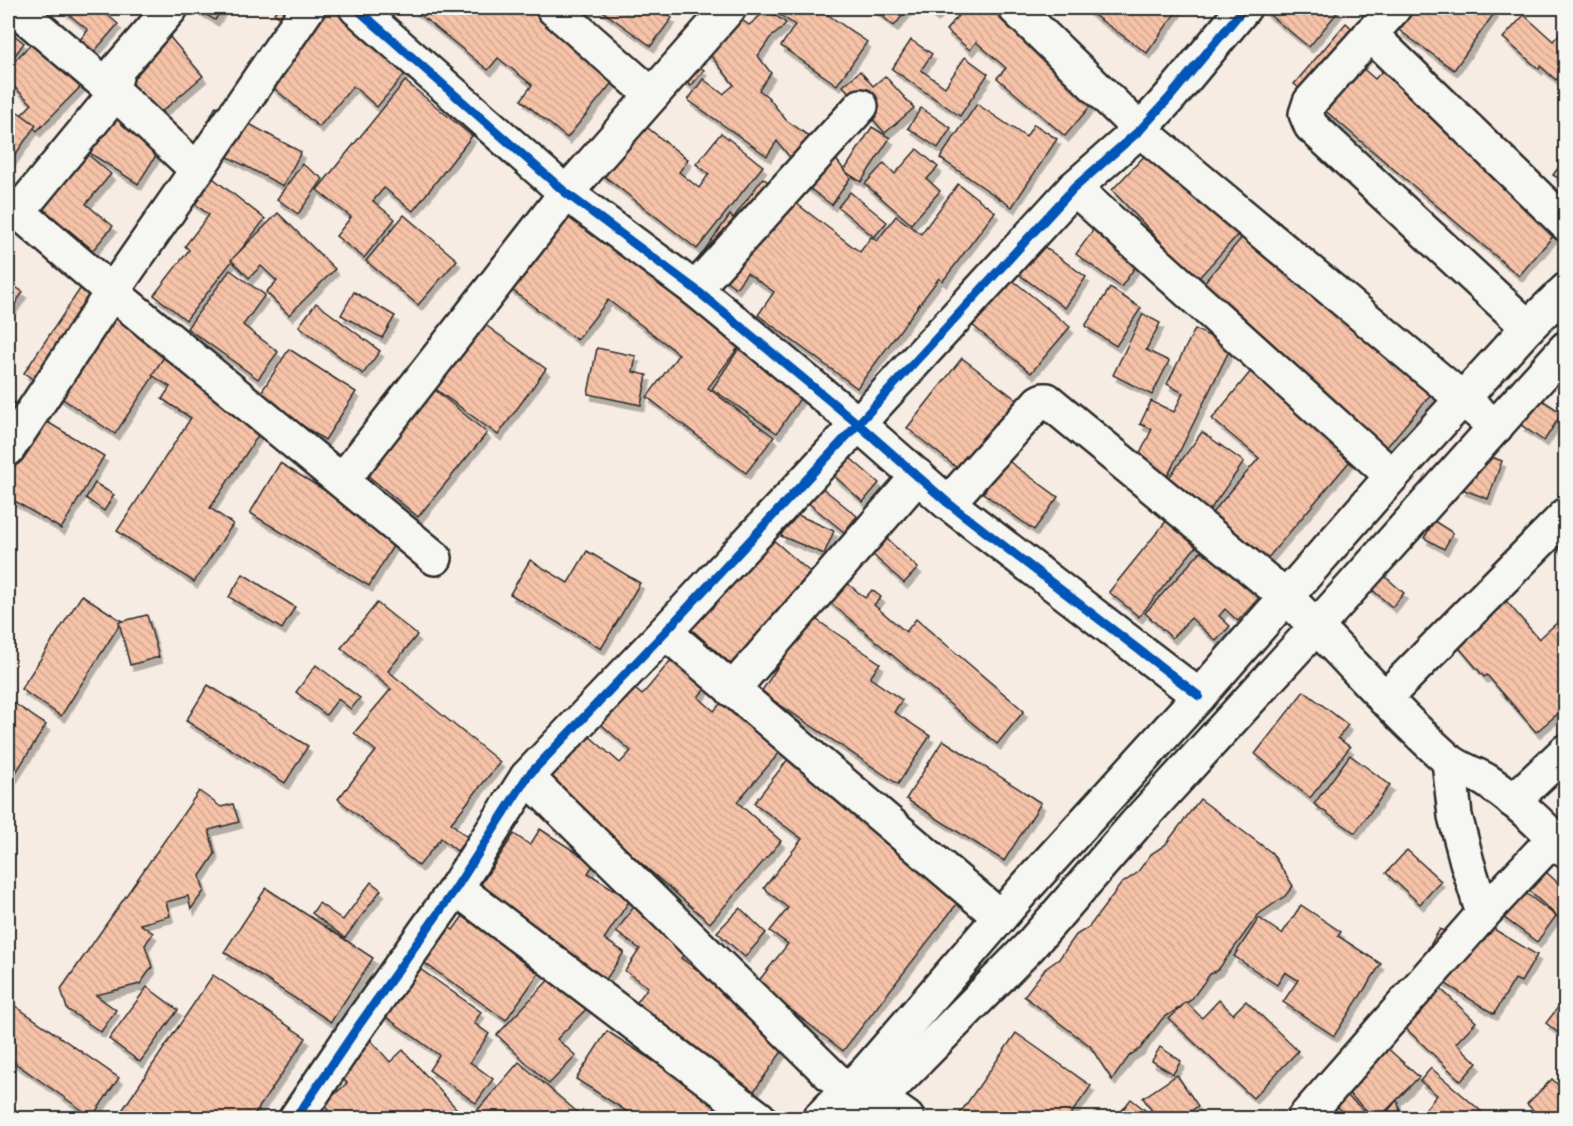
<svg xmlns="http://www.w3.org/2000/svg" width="1573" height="1126" font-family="'Comic Neue',sans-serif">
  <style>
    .building { fill: url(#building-back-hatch); stroke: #2b2b2b; stroke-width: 1.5; filter: url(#shadow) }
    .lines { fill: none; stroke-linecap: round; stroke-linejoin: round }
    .street-casing { stroke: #2b2b2b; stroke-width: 38 }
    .primary-casing { stroke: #2b2b2b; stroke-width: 38 }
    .street { stroke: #f6f6f2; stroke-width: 33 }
    .primary { stroke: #f6f6f2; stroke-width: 33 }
    .cycleway-casing { stroke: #f6f6f2; stroke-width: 13 }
    .cycleway { stroke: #0057b8; stroke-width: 9 }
  </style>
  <defs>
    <pattern id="building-back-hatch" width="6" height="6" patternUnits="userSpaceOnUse" patternTransform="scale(1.5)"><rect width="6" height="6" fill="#f6c2a8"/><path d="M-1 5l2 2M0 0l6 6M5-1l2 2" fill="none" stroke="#d3a791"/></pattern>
    <filter id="shadow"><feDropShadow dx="3.5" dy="6" stdDeviation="0" flood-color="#0004"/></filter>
  </defs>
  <rect width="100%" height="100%" fill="#f6ece3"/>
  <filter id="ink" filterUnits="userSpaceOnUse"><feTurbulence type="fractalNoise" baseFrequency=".0167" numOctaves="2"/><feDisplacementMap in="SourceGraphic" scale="12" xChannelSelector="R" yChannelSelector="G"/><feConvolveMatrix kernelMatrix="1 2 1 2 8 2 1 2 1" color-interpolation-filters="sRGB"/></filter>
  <g filter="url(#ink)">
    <g class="building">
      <path d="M61 8H104L102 10 118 24 93 53 79 41 88 30Z"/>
      <path d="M195 8H223L215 20Z"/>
      <path d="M279 8H340L415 62 377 107 353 86 319 127 268 83 305 39 274 13Z"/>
      <path d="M412 8H554L615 79 567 138 521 100 532 85 498 58 488 70Z"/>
      <path d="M598 8H664L662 11 672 18 651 46Z"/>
      <path d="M725 8 749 25 767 10 786 23 780 30 770 38 758 56 771 73 759 90 768 97 786 120 830 151 850 178 832 205 801 182 809 170 788 155 777 141 767 156 688 100 703 79 723 94 734 85 713 58 700 48Z"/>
      <path d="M770 8H818L867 42 837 85 781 46 795 25Z"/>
      <path d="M873 8H909L894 26Z"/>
      <path d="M924 8H942L935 16Z"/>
      <path d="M964 8H1018L1108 85 1065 136 997 78 1006 68 976 42 970 50 946 30 965 8Z"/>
      <path d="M1084 8H1179L1147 53Z"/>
      <path d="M1261 8H1341L1309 47Z"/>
      <path d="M1415 8H1492L1490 9 1495 12 1454 70 1399 30Z"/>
      <path d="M1524 15 1553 41 1566 27V69L1556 80 1540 66 1539 69 1503 38Z"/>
      <path d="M157 22 203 76 159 114 113 61Z"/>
      <path d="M1346 23 1375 48 1360 66 1375 79 1383 70 1426 107 1566 221 1519 276 1294 84Z"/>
      <path d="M8 30 24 43 8 65Z"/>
      <path d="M41 33 88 79 37 131 21 115 32 104 8 81V68Z"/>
      <path d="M911 40 932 54 921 70 945 87 965 57 988 74 960 116 892 69Z"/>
      <path d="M683 52 704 70 691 86 669 68Z"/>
      <path d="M860 71 873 86 885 76 914 108 885 133 843 86Z"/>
      <path d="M405 81 472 136 413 211 384 188 373 201 395 219 364 258 336 236 351 217 317 190Z"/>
      <path d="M94 92 167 138 138 184 65 137Z"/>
      <path d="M977 104 1026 137 1034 124 1057 139 1012 207 940 158Z"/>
      <path d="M8 105 36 125 8 165Z"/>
      <path d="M216 106 301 152 283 186 198 141Z"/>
      <path d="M921 108 951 128 938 148 908 128Z"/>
      <path d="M629 113 688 160 679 172 699 188 709 174 696 164 721 133 763 166 697 249 589 164Z"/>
      <path d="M872 127 890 138 861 182 844 171Z"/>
      <path d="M73 142 111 174 86 204 113 226 93 250 28 196Z"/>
      <path d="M1152 148 1242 230 1197 280 1112 190Z"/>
      <path d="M917 149 938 167 927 179 940 191 911 224 865 184 884 163 895 174Z"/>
      <path d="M1566 157V183L1553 175Z"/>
      <path d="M195 164 265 219 186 320 154 295 189 250 185 246 209 215 176 189Z"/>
      <path d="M302 164 323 179 298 214 277 199Z"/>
      <path d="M763 178 860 252 871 237 877 241 896 216 921 234 958 184 995 212 943 281 939 278 857 388 758 315 774 292 747 273 736 288 698 259 730 215 733 218Z"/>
      <path d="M850 192 887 222 874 237 838 207Z"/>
      <path d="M548 197 741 344 708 388 774 437 746 473 647 397 679 354 608 300 577 340 490 273Z"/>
      <path d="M278 213 335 269 289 315 266 292 277 281 261 266 249 278 231 260Z"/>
      <path d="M404 215 457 260 418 305 366 261Z"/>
      <path d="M1096 226 1141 259 1121 287 1076 254Z"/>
      <path d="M1244 235 1433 392 1386 448 1215 301 1197 291Z"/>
      <path d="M1039 243 1086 277 1065 308 1017 273Z"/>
      <path d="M230 270 265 295 243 325 278 352 258 379 187 328Z"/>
      <path d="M1010 278 1070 327 1031 373 972 325Z"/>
      <path d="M8 282 23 292 8 314Z"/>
      <path d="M82 286 173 347 115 434 24 373Z"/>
      <path d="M1110 288 1141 308 1116 346 1085 326Z"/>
      <path d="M354 292 395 316 382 338 341 315Z"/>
      <path d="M316 303 380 351 363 374 299 326Z"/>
      <path d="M1143 314 1160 323 1146 350 1169 361 1152 395 1113 375Z"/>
      <path d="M480 321 546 369 498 435 414 373Z"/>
      <path d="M1195 329 1231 347 1167 477 1136 462 1152 429 1140 424 1151 401 1174 412 1183 393 1167 384Z"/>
      <path d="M172 345 271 416 210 508 233 524 194 582 117 531 191 418 162 399 170 387 152 375Z"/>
      <path d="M740 347 805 391 777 433 712 389Z"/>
      <path d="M597 348 636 356 633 372 647 375 641 405 588 394Z"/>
      <path d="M289 349 356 392 325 440 258 397Z"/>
      <path d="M962 358 1022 404 966 475 907 428Z"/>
      <path d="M1251 371 1355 455 1261 566 1206 520 1259 458 1212 419Z"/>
      <path d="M434 389 487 433 418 517 343 455 420 407Z"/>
      <path d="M1539 398 1562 413 1544 441 1521 425Z"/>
      <path d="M14 402 104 456 61 529 8 497V413Z"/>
      <path d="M1202 432 1244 462 1207 514 1165 483Z"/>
      <path d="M1477 451 1502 461 1488 499 1462 489Z"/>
      <path d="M849 457 879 483 863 502 833 475Z"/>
      <path d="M1007 460 1058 497 1034 530 983 493Z"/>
      <path d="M280 463 399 536 369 586 250 513Z"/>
      <path d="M95 483 114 495 104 511 86 498Z"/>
      <path d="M820 486 857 516 844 532 807 502Z"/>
      <path d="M791 512 834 531 824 554 781 536Z"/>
      <path d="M1167 520 1198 544 1139 617 1109 592Z"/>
      <path d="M1434 521 1453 533 1444 549 1424 538Z"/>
      <path d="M1566 526V555L1551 541Z"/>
      <path d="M770 537 818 579 739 671 691 629Z"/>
      <path d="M887 539 918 568 904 583 873 555Z"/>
      <path d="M1206 546 1266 590 1238 621 1225 609 1219 616 1230 626 1216 641 1191 618 1172 638 1145 613Z"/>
      <path d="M587 551 640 583 601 649 510 594 530 560 568 583Z"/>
      <path d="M1381 573 1404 593 1392 607 1369 587Z"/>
      <path d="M243 574 295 607 282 629 229 597Z"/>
      <path d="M841 578 865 598 872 590 881 597 874 605 906 632 916 619 1024 711 997 744 825 598Z"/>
      <path d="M82 595 122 621 61 716 21 689Z"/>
      <path d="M1501 595 1539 639 1559 621 1566 628V707L1536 732 1487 675 1484 677 1451 638Z"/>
      <path d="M377 603 417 635 388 671 500 762 451 823 468 838 457 851 441 838 419 866 338 799 376 751 354 733 391 689 341 648Z"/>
      <path d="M147 615 159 657 130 665 119 622Z"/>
      <path d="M811 616 880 663 870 678 902 700 894 712 930 736 898 784 761 692Z"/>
      <path d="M676 654 710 683 698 697 714 711 721 703 742 721 743 719 780 752 737 802 781 841 710 923 540 775 580 728 620 763 631 751 592 716 624 679 642 695Z"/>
      <path d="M316 665 360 698 351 709 338 699 326 715 296 692Z"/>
      <path d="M208 685 308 746 285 783 186 721Z"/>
      <path d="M1304 691 1348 725 1338 738 1350 747 1310 798 1255 754Z"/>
      <path d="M8 699 46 725 8 785Z"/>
      <path d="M943 740 1041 803 1004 861 906 799Z"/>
      <path d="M1350 755 1390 785 1355 833 1314 804Z"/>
      <path d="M788 759 963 896 843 1051 757 983 788 944 770 931 788 908 764 888 802 839 754 803Z"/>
      <path d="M199 791 221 807 233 804 239 822 209 830 215 854 200 876 204 891 191 909 188 896 166 902 170 916 140 924 153 933 145 945 152 967 140 984 96 995 116 1010 101 1032 67 1009 61 989Z"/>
      <path d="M1200 799 1272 853 1293 886 1285 896 1259 914 1218 970 1210 974 1191 1000 1162 1019 1140 1049 1130 1055 1112 1080 1090 1046 1024 996 1045 969 1059 959 1076 935 1089 927 1121 884 1137 873 1151 854 1165 845Z"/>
      <path d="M540 829 594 864 588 873 630 900 604 939 624 952 605 981 474 895 514 834 530 845Z"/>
      <path d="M1407 850 1441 881 1420 904 1386 873Z"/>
      <path d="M1546 872 1566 890V924L1529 891Z"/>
      <path d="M371 882 381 890 345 938 312 913 319 903 343 920Z"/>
      <path d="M266 888 373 958 331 1022 224 952Z"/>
      <path d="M1519 888 1556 916 1537 942 1499 914Z"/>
      <path d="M635 905 691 945 681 958 745 1004 790 1040 747 1101 630 1012 648 987 625 971 640 949 616 932Z"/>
      <path d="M1301 905 1341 932 1338 936 1381 964 1334 1036 1283 1002 1298 980 1285 972 1277 985 1234 956 1259 918 1282 934Z"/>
      <path d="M740 908 766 933 745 957 717 932Z"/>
      <path d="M468 909 499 930 514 956 539 973 506 1020 416 957 441 922 453 930Z"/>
      <path d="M1487 925 1537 955 1521 982 1515 979 1494 1014 1417 966 1440 929 1472 949Z"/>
      <path d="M413 964 481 1012 474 1023 489 1034 470 1062 493 1079 476 1103 429 1070 439 1055 379 1012Z"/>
      <path d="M555 973 589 1006 557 1039 576 1056 549 1084 497 1035Z"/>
      <path d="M213 975 306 1038 252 1118H117Z"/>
      <path d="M147 987 178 1010 140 1062 109 1039Z"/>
      <path d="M1441 989 1476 1022 1456 1043 1477 1063 1461 1081 1395 1018 1415 997 1424 1006Z"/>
      <path d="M1566 997V1039L1546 1023Z"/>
      <path d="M1219 1000 1233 1014 1246 1001 1298 1051 1253 1098 1169 1019 1186 1002 1202 1018Z"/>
      <path d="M8 1001 119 1078 92 1117 8 1058Z"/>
      <path d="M607 1031 718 1103 708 1118H637L576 1079Z"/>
      <path d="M1016 1033 1091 1086 1068 1118H967L960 1113Z"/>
      <path d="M367 1036 390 1062 403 1050 465 1118H336L323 1105 347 1083 333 1068Z"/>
      <path d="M1383 1044 1419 1077 1379 1118H1375L1342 1087Z"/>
      <path d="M1160 1047 1181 1061 1173 1074 1152 1061Z"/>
      <path d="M519 1062 584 1118H483L476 1112Z"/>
      <path d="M1431 1068 1489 1118H1418L1437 1095 1420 1081Z"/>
      <path d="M1177 1075 1198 1106 1180 1118H1157L1143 1098Z"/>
      <path d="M1552 1079 1566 1093V1118H1541L1527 1104Z"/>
      <path d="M1345 1094 1373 1118H1351L1335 1105Z"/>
      <path d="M1131 1099 1155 1118H1116Z"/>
      <path d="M1397 1100 1402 1118H1382Z"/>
      <path d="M1324 1102 1347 1118H1316Z"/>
    </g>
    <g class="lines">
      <g class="street-casing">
        <g id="street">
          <path d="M15 8 112 90 197 170"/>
          <path d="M356 8 566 193 695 289 858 424 948 503 1199 696"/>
          <path d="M553 8 652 95"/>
          <path d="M1015 8 1140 130 1496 427"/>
          <path d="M1394 8 1310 102 1306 114 1311 126 1528 327"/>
          <path d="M1370 34 1566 224"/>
          <path d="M1074 188 1392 476"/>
          <path d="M8 203 112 292 435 558"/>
          <path d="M18 212 110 100 118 69 171 8"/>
          <path d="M695 289 861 106"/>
          <path d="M8 449 112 292 197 170 308 8"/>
          <path d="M342 481 566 193 729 8"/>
          <path d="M948 503 1039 402 1043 400H1047L1285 596C1341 649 1389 708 1447 759 1458 769 1474 773 1487 781 1516 800 1542 825 1566 851"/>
          <path d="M665 632 1000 917"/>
          <path d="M732 690 918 476"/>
          <path d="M1384 699 1566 515"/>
          <path d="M1449 761 1455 816 1467 862 1483 914"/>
          <path d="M527 777 847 1091"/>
          <path d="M1513 801 1566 751"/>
          <path d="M456 888 759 1118"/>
          <path d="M880 1099 907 1118"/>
          <path d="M296 1118 359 1025 456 888 527 777 665 632 858 424 1074 188 1140 130 1170 97 1244 8"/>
          <path d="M1304 1118 1483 914 1554 838"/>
        </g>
      </g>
      <g class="primary-casing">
        <g id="primary">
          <path d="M820 1118 868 1070 1026 887 1199 696 1392 476 1528 327 1566 290"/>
          <path d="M861 1118 1029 947 1135 825 1317 626 1566 348"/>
        </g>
      </g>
      <use href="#street" class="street"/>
      <use href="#primary" class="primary"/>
      <g class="cycleway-casing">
        <g id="cycleway">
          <path d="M356 8 566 193 695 289 858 424 948 503 1199 696"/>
          <path d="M296 1118 359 1025 456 888 527 777 665 632 858 424 1074 188 1140 130 1170 97 1244 8"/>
        </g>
      </g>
      <use href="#cycleway" class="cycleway"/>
    </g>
  </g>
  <rect width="1573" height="1126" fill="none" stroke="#f6f6f2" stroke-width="30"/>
  <rect x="15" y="15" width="1543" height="1096" fill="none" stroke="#2b2b2b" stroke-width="2" filter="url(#ink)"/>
</svg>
